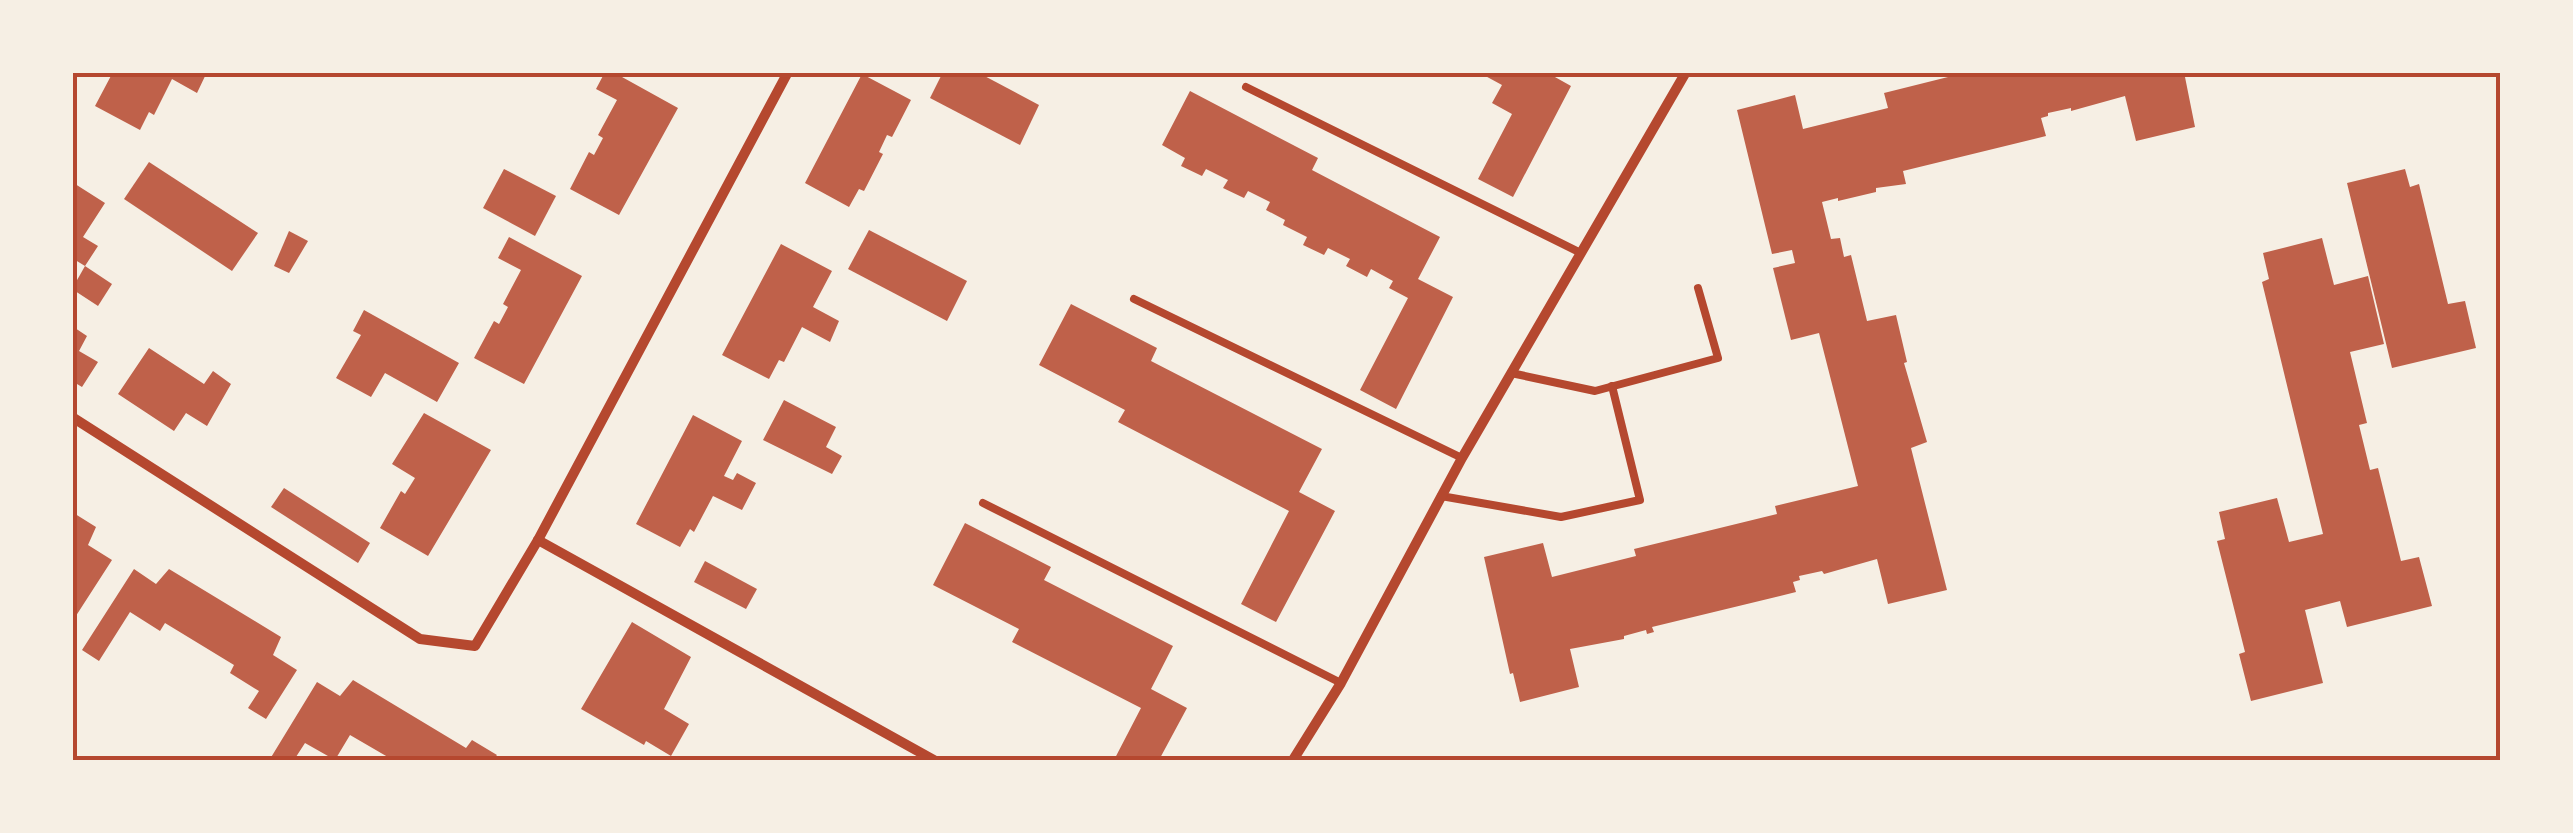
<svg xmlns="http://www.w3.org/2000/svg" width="2573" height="833" font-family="Inter,sans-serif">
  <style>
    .building { fill: #bf614a }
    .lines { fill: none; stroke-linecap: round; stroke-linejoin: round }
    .service { stroke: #b5482f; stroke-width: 8 }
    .minor { stroke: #b5482f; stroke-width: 10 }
    .neatline { fill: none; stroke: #b5482f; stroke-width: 4 }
  </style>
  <rect width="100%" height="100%" fill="#f6efe4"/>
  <g class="building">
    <path d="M113 72H207L197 93 172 79 154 115 149 112 140 130 95 106Z"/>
    <path d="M605 72H613L678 108 619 215 570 189 589 152 594 155 603 138 598 135 617 100 596 89Z"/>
    <path d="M943 72H977L1039 105 1020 145 930 98Z"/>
    <path d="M1478 72H1546L1571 86 1513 197 1478 179 1512 114 1492 103 1502 85Z"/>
    <path d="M1968 72H2184L2195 127 2136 141 2125 96 2071 111V108L2048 113V116L2041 118 2046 136 1903 171 1906 184 1876 188V192L1838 201V198L1822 202 1831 239 1840 238 1844 257 1851 255 1867 321 1896 315 1907 362 1904 363 1927 442 1911 448 1947 590 1888 604 1877 559 1824 574 1822 571 1799 576 1800 580 1793 582 1796 592 1652 627 1654 632 1647 634 1646 630 1624 636V639L1570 649 1579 687 1520 702 1513 673 1510 674 1484 557 1543 543 1552 577 1636 556 1634 549 1777 514 1775 506 1858 486 1819 333 1791 340 1773 268 1795 263 1792 250 1772 254 1737 110 1795 95 1803 129 1888 108 1884 93Z"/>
    <path d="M862 74 911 100 892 137 887 135 879 152 883 154 864 191 859 189 849 207 805 183Z"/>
    <path d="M1190 91 1318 158 1312 170 1440 237 1418 279 1453 297 1396 409 1360 390 1408 298 1389 288 1393 281 1371 269 1367 277 1346 266 1350 259 1328 248 1324 255 1303 245 1307 237 1283 225 1285 220 1266 210 1270 202 1248 191 1244 198 1223 188 1228 180 1206 169 1202 176 1181 166 1185 158 1162 145Z"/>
    <path d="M149 162 258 233 232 271 124 199Z"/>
    <path d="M504 169 556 196 535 236 483 208Z"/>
    <path d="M2405 169 2410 187 2419 184 2448 304 2465 301 2476 348 2392 368 2347 183Z"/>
    <path d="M72 182 105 203 83 237 98 246 85 266 72 258Z"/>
    <path d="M869 230 967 281 947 321 848 269Z"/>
    <path d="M289 231 308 241 289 273 274 266Z"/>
    <path d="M509 237 582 276 524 384 474 358 494 321 499 324 508 307 503 304 521 270 498 258Z"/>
    <path d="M2322 238 2334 285 2368 276 2384 344 2350 352 2367 423 2359 425 2370 470 2378 468 2401 561 2419 557 2432 606 2347 627 2340 601 2305 610 2323 683 2251 701 2239 654 2245 652 2217 541 2225 539 2219 512 2277 498 2289 542 2323 534 2262 282 2269 279 2263 253Z"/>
    <path d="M781 244 832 271 813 307 839 321 830 342 802 327 784 362 779 360 769 379 722 355Z"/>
    <path d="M85 266 112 284 98 306 72 289Z"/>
    <path d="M1071 304 1157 348 1151 361 1322 449 1299 492 1335 511 1276 622 1241 604 1289 511 1118 422 1125 410 1039 365Z"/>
    <path d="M364 310 459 363 437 402 385 373 371 397 336 378 361 335 353 331Z"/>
    <path d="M72 326 87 336 79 351 98 362 82 387 72 381Z"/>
    <path d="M149 348 204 384 213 371 231 384 207 426 186 413 174 431 118 394Z"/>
    <path d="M784 400 836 427 826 447 842 456 832 474 763 440Z"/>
    <path d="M424 413 491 450 428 556 380 528 401 491 405 494 415 478 392 464Z"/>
    <path d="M693 415 742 441 724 476 733 480 737 473 756 483 742 510 713 496 694 532 690 529 680 547 636 524Z"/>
    <path d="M284 488 370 543 358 563 271 507Z"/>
    <path d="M72 512 96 527 88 545 112 560 72 622Z"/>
    <path d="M965 523 1051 567 1044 580 1173 646 1151 689 1187 708 1159 760H1114L1141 708 1012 642 1019 629 933 585Z"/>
    <path d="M705 561 757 589 746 609 694 582Z"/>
    <path d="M134 569 156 584 169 569 281 637 273 655 297 670 266 719 248 708 259 691 230 673 234 665 165 623 160 631 130 612 99 661 82 650Z"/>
    <path d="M632 622 691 657 664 709 689 724 671 756 646 741 644 745 581 709Z"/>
    <path d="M353 680 466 748 472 740 497 755 493 760H393L350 735 335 760 305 743 294 760 270 759 317 682 340 696Z"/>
  </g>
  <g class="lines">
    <g class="service">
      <path d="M1246 87 1581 253"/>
      <path d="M1134 299 1462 458"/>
      <path d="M1511 373 1595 391 1718 358 1698 288"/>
      <path d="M1441 496 1561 517 1640 500 1612 386"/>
      <path d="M983 503 1341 683"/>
    </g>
    <g class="minor">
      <path d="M72 417 420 639 475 646 538 540 788 72"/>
      <path d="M538 540 934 760"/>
      <path d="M1293 760 1341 683 1462 458 1686 72"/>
    </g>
  </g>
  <rect width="2573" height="833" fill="none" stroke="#f6efe4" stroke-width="150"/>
  <rect x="75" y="75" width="2423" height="683" class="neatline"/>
</svg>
